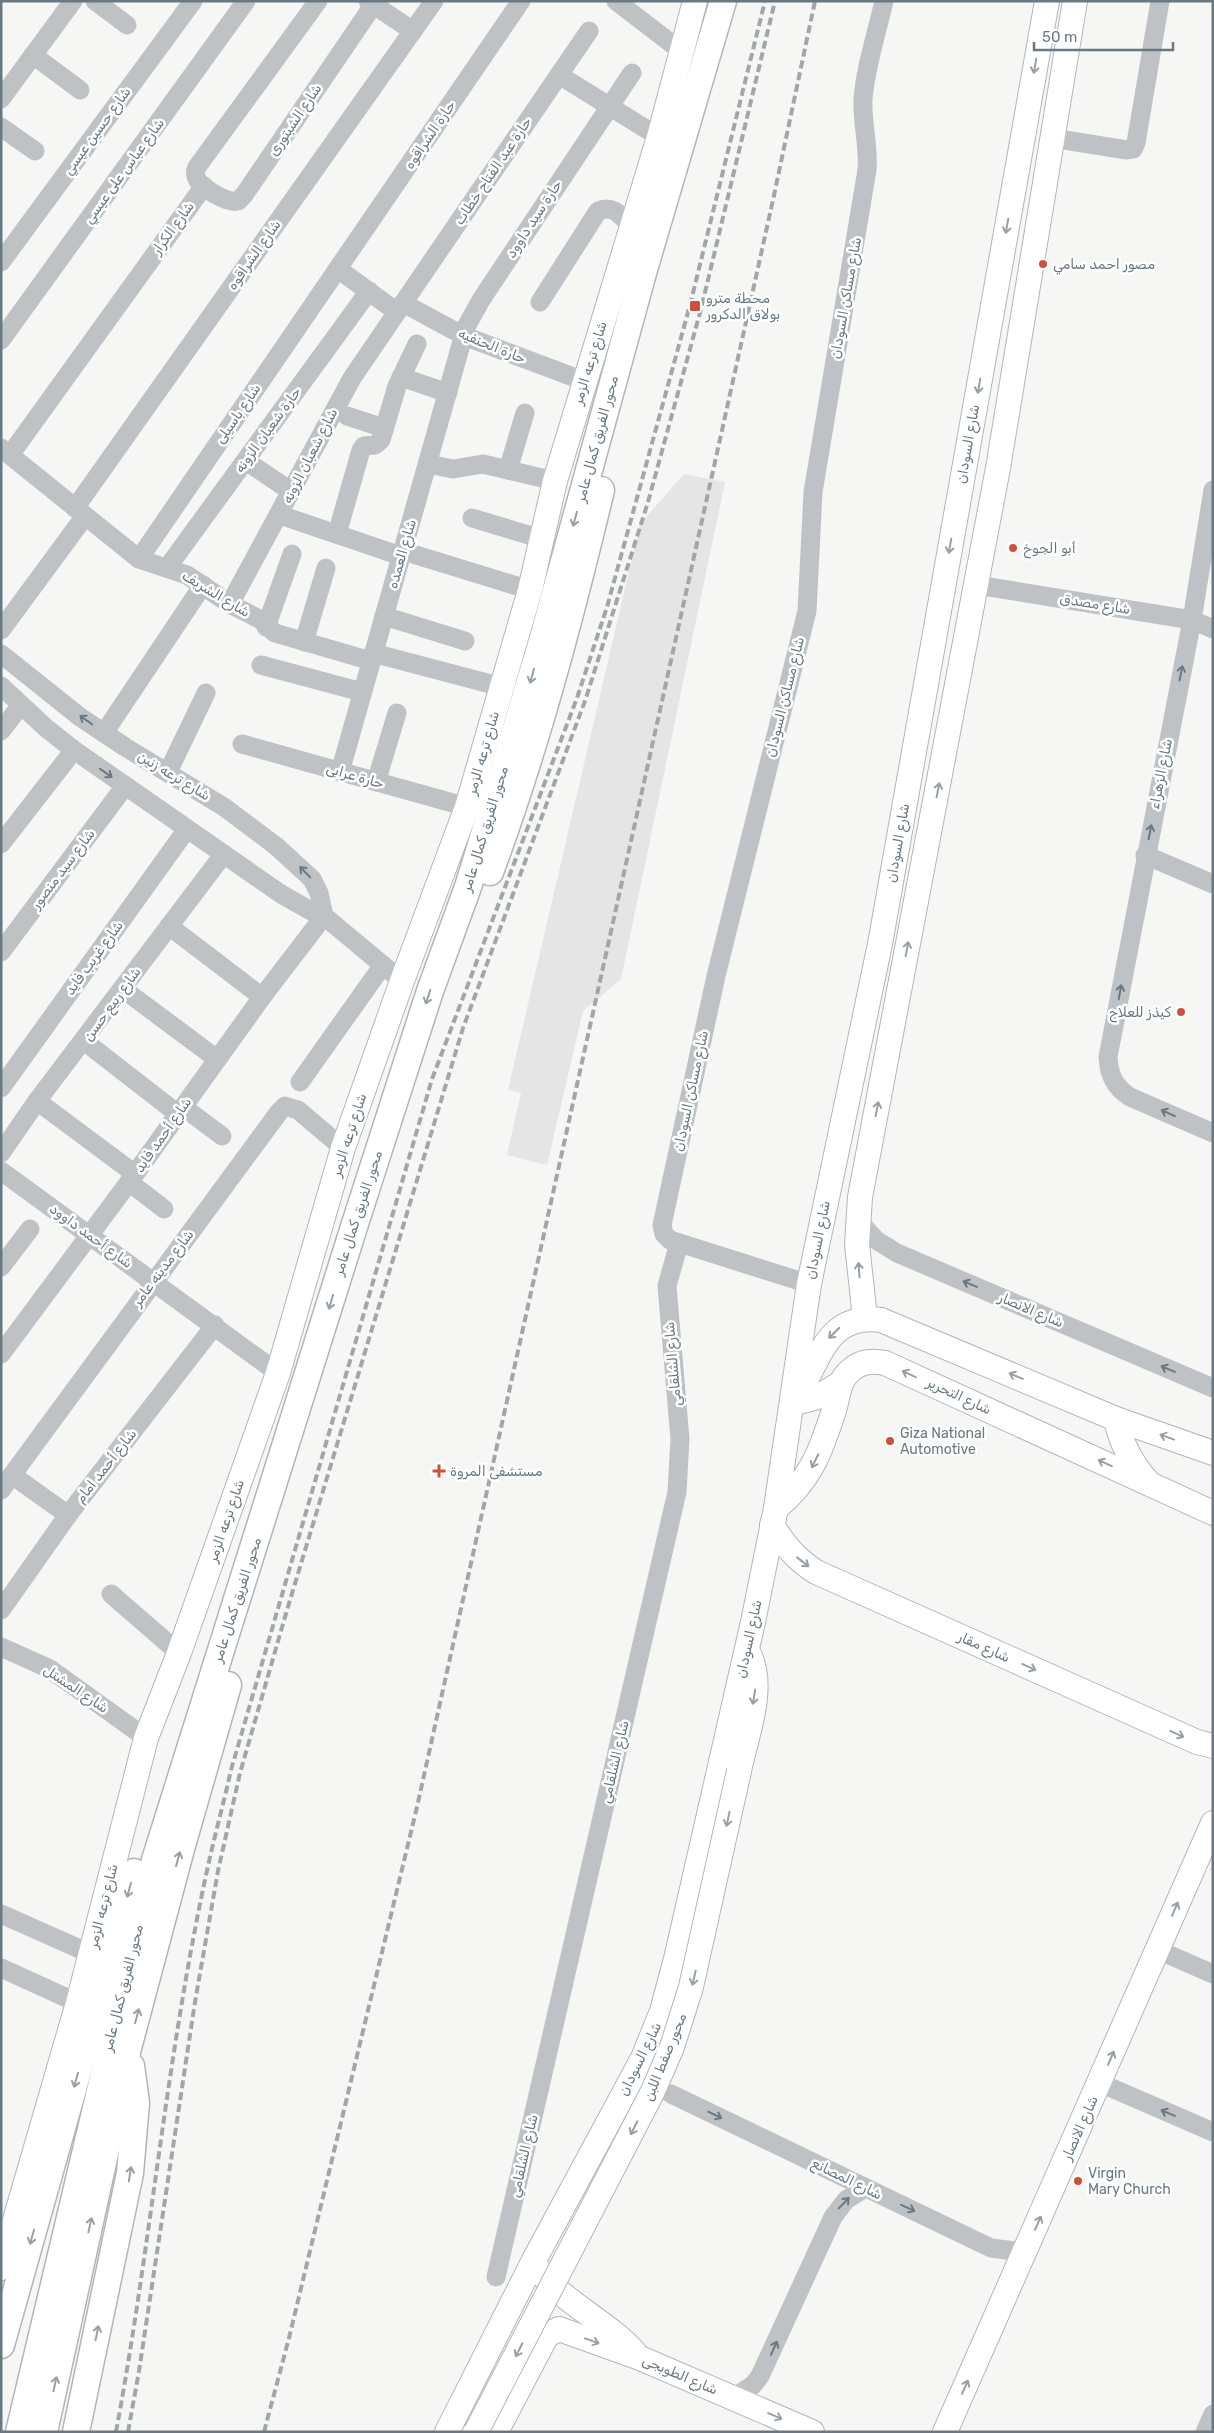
<svg xmlns="http://www.w3.org/2000/svg" width="1214" height="2433" font-family="Rubik,Cairo,sans-serif">
  <style>
    .built { fill: #e4e5e4 }
    .lines { fill: none; stroke-linecap: round; stroke-linejoin: round }
    .major-casing { stroke: #b2b6b9; stroke-width: 26 }
    .highway-casing { stroke: #b2b5b8; stroke-width: 29 }
    .minor { stroke: #bec2c5; stroke-width: 19 }
    .major { stroke: #fff; stroke-width: 24 }
    .highway { stroke: #fff; stroke-width: 26 }
    .rail { stroke: #a0a6aa; stroke-width: 4; stroke-dasharray: 8 4; stroke-linecap: butt }
    .major-bridge-casing { stroke: #b2b6b9; stroke-width: 26; stroke-linecap: butt }
    .major-bridge { stroke: #fff; stroke-width: 24 }
    .oneway { stroke: #96a0a7 }
    .oneway2 { stroke: #697881 }
    .poi-dot { fill: #ce503b; stroke: #fff; stroke-width: 2 }
    .labels { text-anchor: middle; dominant-baseline: central; stroke-width: 5; stroke-linejoin: round; paint-order: stroke }
    .street-label { font-size: 14px; fill: #697881; stroke: #fff }
    .poi-label { font-size: 14px; fill: #697881; stroke: #fff; text-anchor: start }
  </style>
  <rect width="100%" height="100%" fill="#f6f6f4"/>
  <path class="built" d="M684 474 725 482 621 979 583 1011 547 1165 507 1155 521 1093 508 1090 640 524Z"/>
  <g class="lines">
    <g class="major-casing">
      <g id="major">
        <path d="M865 1318 857 1244 860 1197 998 468 1075 1"/>
        <path d="M797 1397C820 1359 827 1313 881 1320L1116 1419 1213 1453"/>
        <path d="M792 1404 818 1397 841 1383"/>
        <path d="M1116 1419C1121 1444 1131 1463 1148 1482"/>
        <path d="M776 1508C810 1481 821 1451 834 1410 838 1398 838 1383 847 1374 857 1362 871 1360 885 1363L1213 1513"/>
        <path d="M772 1525C784 1545 796 1559 816 1572L1197 1742 1213 1746"/>
        <path d="M739 1771C746 1736 765 1691 750 1656"/>
        <path d="M1 2268 78 2003 146 1738 179 1653 278 1373 343 1148 402 981 467 807 530 590 555 481 659 137 695 1"/>
        <path d="M538 2269C564 2304 607 2321 635 2353"/>
        <path d="M447 2432 533 2262 643 2058 662 2011 676 1959 753 1622 776 1508 809 1284 880 944 1047 1"/>
        <path d="M496 2432 547 2335 559 2329 640 2358 812 2432"/>
        <path d="M945 2432 1213 1823"/>
      </g>
    </g>
    <g class="highway-casing">
      <g id="highway">
        <path d="M490 872C536 748 570 619 601 490"/>
        <path d="M1 2345 134 1872"/>
        <path d="M19 2432 155 1860 353 1230 430 991 468 887 490 815 543 638 643 273 723 1"/>
        <path d="M44 2432 128 2048 181 1849 228 1685"/>
        <path d="M76 2432 130 2173 136 2103 131 2066"/>
      </g>
    </g>
    <g class="minor">
      <path d="M95 1 127 25"/>
      <path d="M318 1 197 167C195 171 195 175 197 179 201 188 228 204 238 201L244 195 374 4"/>
      <path d="M368 1 413 31"/>
      <path d="M616 1 681 51"/>
      <path d="M33 55 80 90"/>
      <path d="M559 75 659 137"/>
      <path d="M1 99 73 1"/>
      <path d="M1 127 35 151"/>
      <path d="M1052 138 1127 150 1133 149 1136 143 1160 1"/>
      <path d="M1 262 193 1"/>
      <path d="M338 269 397 312"/>
      <path d="M540 302 598 211C613 204 621 216 632 227"/>
      <path d="M403 303 464 336 584 381"/>
      <path d="M1 340 246 1"/>
      <path d="M401 377 448 393"/>
      <path d="M347 416 384 428"/>
      <path d="M1 448 139 559 187 575 230 604 261 620 275 633 371 661"/>
      <path d="M10 455 204 186"/>
      <path d="M246 461 292 492"/>
      <path d="M428 464 453 469 483 464 555 481"/>
      <path d="M508 470 525 413"/>
      <path d="M1213 490 1192 620 1108 1057C1109 1076 1115 1087 1130 1097L1213 1133"/>
      <path d="M75 508 434 1"/>
      <path d="M280 515 401 556"/>
      <path d="M472 518 542 539"/>
      <path d="M337 534 361 450 364 446 375 445 381 440 397 386 417 344"/>
      <path d="M403 551 530 590"/>
      <path d="M139 559 521 1"/>
      <path d="M167 568 369 291"/>
      <path d="M977 585 1192 620 1213 629"/>
      <path d="M230 604 352 378 589 31"/>
      <path d="M384 616 465 641"/>
      <path d="M266 627 292 554"/>
      <path d="M1 630 85 516"/>
      <path d="M304 642 326 568"/>
      <path d="M373 653 502 687"/>
      <path d="M1 654 80 717 125 747 224 807 276 846 312 879 319 893 324 916"/>
      <path d="M261 665 362 692"/>
      <path d="M1 686 46 728 74 750 281 894 311 911 324 916 402 981"/>
      <path d="M1 731 21 705"/>
      <path d="M104 733 203 585"/>
      <path d="M242 744 467 807"/>
      <path d="M168 772 206 693"/>
      <path d="M340 772 466 327 481 300 632 73"/>
      <path d="M376 782 397 713"/>
      <path d="M1 844 74 750"/>
      <path d="M1145 855 1213 884"/>
      <path d="M169 926 262 997"/>
      <path d="M1 952 125 786"/>
      <path d="M123 989 217 1059"/>
      <path d="M84 1041 178 1114"/>
      <path d="M300 1082 383 965"/>
      <path d="M1 1088 187 829"/>
      <path d="M37 1101 135 1174"/>
      <path d="M183 1107 222 1136"/>
      <path d="M1 1153 37 1101 223 855"/>
      <path d="M1 1171 278 1373"/>
      <path d="M129 1182 164 1209"/>
      <path d="M858 1220 876 1240 897 1253 1213 1388"/>
      <path d="M1 1267 30 1229"/>
      <path d="M809 1284 670 1240 664 1234 662 1225 716 976 807 611 813 492 867 170C869 146 862 124 863 100 865 68 877 33 884 1"/>
      <path d="M1 1354 135 1174 262 997 324 916"/>
      <path d="M12 1475 68 1515"/>
      <path d="M1 1490 279 1112 285 1106 298 1110 343 1148"/>
      <path d="M111 1594 179 1653"/>
      <path d="M1 1610 68 1515 215 1325"/>
      <path d="M1 1647 50 1669 146 1738"/>
      <path d="M1 1914 91 1954"/>
      <path d="M1158 1950 1213 1974"/>
      <path d="M1 1968 78 2003"/>
      <path d="M1100 2083 1213 2132"/>
      <path d="M671 2094 991 2248 1015 2251 1027 2247"/>
      <path d="M496 2277 677 1492 680 1439 667 1286 679 1243"/>
      <path d="M733 2398 753 2385 760 2376 833 2217 846 2200 865 2188"/>
      <path d="M1205 2432 1213 2414"/>
    </g>
    <use href="#major" class="major"/>
    <use href="#highway" class="highway"/>
    <g class="rail">
      <path d="M116 2432C151 2244 167 2052 208 1866 215 1834 224 1802 231 1770L432 1079 577 698 607 607 690 305 765 1"/>
      <path d="M128 2432 139 2371 195 2002 218 1871 240 1773 287 1610 463 1028 585 701 648 502 701 309 775 1"/>
      <path d="M264 2432 289 2338 417 1807 773 200 815 1"/>
    </g>
    <g class="major-bridge-casing">
      <path id="major-bridge" d="M476 2432 653 2091 672 2047 691 1987 739 1771"/>
    </g>
    <use href="#major-bridge" class="major-bridge"/>
  </g>
  <defs><path id="oneway-shaft" d="M-6 0H5M1.5-3L5.5 0L1.5 3" fill="none" stroke-width="1.6" stroke-linecap="round" stroke-linejoin="round" transform="scale(1.25)"/></defs>
  <g class="oneway">
    <use href="#oneway-shaft" transform="translate(1035 66) rotate(100)"/>
    <use href="#oneway-shaft" transform="translate(1007 226) rotate(100)"/>
    <use href="#oneway-shaft" transform="translate(979 386) rotate(100)"/>
    <use href="#oneway-shaft" transform="translate(575 519) rotate(105)"/>
    <use href="#oneway-shaft" transform="translate(950 546) rotate(100)"/>
    <use href="#oneway-shaft" transform="translate(532 676) rotate(106)"/>
    <use href="#oneway-shaft" transform="translate(938 790) rotate(-79)"/>
    <use href="#oneway-shaft" transform="translate(907 949) rotate(-79)"/>
    <use href="#oneway-shaft" transform="translate(428 997) rotate(108)"/>
    <use href="#oneway-shaft" transform="translate(877 1109) rotate(-79)"/>
    <use href="#oneway-shaft" transform="translate(859 1270) rotate(-94)"/>
    <use href="#oneway-shaft" transform="translate(331 1302) rotate(107)"/>
    <use href="#oneway-shaft" transform="translate(834 1333) rotate(135)"/>
    <use href="#oneway-shaft" transform="translate(909 1374) rotate(-155)"/>
    <use href="#oneway-shaft" transform="translate(1016 1376) rotate(-157)"/>
    <use href="#oneway-shaft" transform="translate(1167 1437) rotate(-160)"/>
    <use href="#oneway-shaft" transform="translate(815 1461) rotate(116)"/>
    <use href="#oneway-shaft" transform="translate(1105 1463) rotate(-155)"/>
    <use href="#oneway-shaft" transform="translate(803 1562) rotate(38)"/>
    <use href="#oneway-shaft" transform="translate(1029 1667) rotate(24)"/>
    <use href="#oneway-shaft" transform="translate(754 1697) rotate(99)"/>
    <use href="#oneway-shaft" transform="translate(1177 1734) rotate(24)"/>
    <use href="#oneway-shaft" transform="translate(728 1819) rotate(102)"/>
    <use href="#oneway-shaft" transform="translate(178 1859) rotate(-75)"/>
    <use href="#oneway-shaft" transform="translate(129 1890) rotate(105)"/>
    <use href="#oneway-shaft" transform="translate(1175 1909) rotate(-67)"/>
    <use href="#oneway-shaft" transform="translate(694 1978) rotate(103)"/>
    <use href="#oneway-shaft" transform="translate(137 2016) rotate(-75)"/>
    <use href="#oneway-shaft" transform="translate(1111 2058) rotate(-67)"/>
    <use href="#oneway-shaft" transform="translate(76 2080) rotate(106)"/>
    <use href="#oneway-shaft" transform="translate(634 2128) rotate(117)"/>
    <use href="#oneway-shaft" transform="translate(130 2174) rotate(-81)"/>
    <use href="#oneway-shaft" transform="translate(1038 2223) rotate(-66)"/>
    <use href="#oneway-shaft" transform="translate(90 2225) rotate(-78)"/>
    <use href="#oneway-shaft" transform="translate(32 2237) rotate(106)"/>
    <use href="#oneway-shaft" transform="translate(97 2333) rotate(-78)"/>
    <use href="#oneway-shaft" transform="translate(592 2341) rotate(20)"/>
    <use href="#oneway-shaft" transform="translate(519 2350) rotate(117)"/>
    <use href="#oneway-shaft" transform="translate(55 2384) rotate(-78)"/>
    <use href="#oneway-shaft" transform="translate(965 2387) rotate(-66)"/>
    <use href="#oneway-shaft" transform="translate(775 2416) rotate(23)"/>
  </g>
  <g class="oneway2">
    <use href="#oneway-shaft" transform="translate(1181 673) rotate(-79)"/>
    <use href="#oneway-shaft" transform="translate(86 720) rotate(-145)"/>
    <use href="#oneway-shaft" transform="translate(106 773) rotate(35)"/>
    <use href="#oneway-shaft" transform="translate(1150 832) rotate(-79)"/>
    <use href="#oneway-shaft" transform="translate(305 872) rotate(-134)"/>
    <use href="#oneway-shaft" transform="translate(1120 992) rotate(-80)"/>
    <use href="#oneway-shaft" transform="translate(1168 1113) rotate(-156)"/>
    <use href="#oneway-shaft" transform="translate(970 1284) rotate(-157)"/>
    <use href="#oneway-shaft" transform="translate(1168 1369) rotate(-157)"/>
    <use href="#oneway-shaft" transform="translate(1168 2113) rotate(-157)"/>
    <use href="#oneway-shaft" transform="translate(715 2115) rotate(26)"/>
    <use href="#oneway-shaft" transform="translate(844 2203) rotate(-46)"/>
    <use href="#oneway-shaft" transform="translate(908 2208) rotate(25)"/>
    <use href="#oneway-shaft" transform="translate(774 2348) rotate(-66)"/>
  </g>
  <g class="poi-dot">
    <circle cx="1043" cy="264" r="5"/>
    <rect x="689" y="300" width="12" height="12" rx="2.5"/>
    <circle cx="1013" cy="548" r="5"/>
    <circle cx="1181" cy="1012" r="5"/>
    <circle cx="890" cy="1441" r="5"/>
    <path d="M436.5 1463.5h5v5h5v5h-5v5h-5v-5h-5v-5h5z"/>
    <circle cx="1078" cy="2181" r="5"/>
  </g>
  <g class="labels">
    <g class="street-label">
      <text transform="translate(295 120) rotate(-56)">شارع الشبتورى</text>
      <text transform="translate(97 131) rotate(-54)">شارع حسين عيسي</text>
      <text transform="translate(430 135) rotate(-56)">حارة الشراقوه</text>
      <text transform="translate(124 171) rotate(-54)">شارع عباس على عيسي</text>
      <text transform="translate(493 171) rotate(-56)">حارة عبد الفتاح خطاب</text>
      <text transform="translate(534 219) rotate(-57)">حارة سيد داوود</text>
      <text transform="translate(173 228) rotate(-54)">شارع الكرار</text>
      <text transform="translate(254 255) rotate(-55)">شارع الشراقوه</text>
      <text transform="translate(846 298) rotate(-80)">شارع مساكن السودان</text>
      <text transform="translate(492 346) rotate(22)">حارة الحنفيه</text>
      <text transform="translate(590 363) rotate(-73)">شارع ترعه الزمر</text>
      <text transform="translate(238 414) rotate(-56)">شارع باسيلى</text>
      <text transform="translate(268 430) rotate(-54)">حارة شعبان الزونه</text>
      <text transform="translate(597 439) rotate(-75)">محور الفريق كمال عامر</text>
      <text transform="translate(968 444) rotate(-80)">شارع السودان</text>
      <text transform="translate(310 456) rotate(-63)">شارع شعبان الزونه</text>
      <text transform="translate(402 554) rotate(-74)">شارع العمده</text>
      <text transform="translate(216 594) rotate(31)">شارع الشريف</text>
      <text transform="translate(1095 604) rotate(9)">شارع مصدق</text>
      <text transform="translate(785 697) rotate(-76)">شارع مساكن السودان</text>
      <text transform="translate(483 753) rotate(-74)">شارع ترعه الزمر</text>
      <text transform="translate(1161 774) rotate(-79)">شارع الزهراء</text>
      <text transform="translate(174 776) rotate(31)">شارع ترعه زنين</text>
      <text transform="translate(355 776) rotate(16)">حارة عرابى</text>
      <text transform="translate(485 829) rotate(-73)">محور الفريق كمال عامر</text>
      <text transform="translate(898 843) rotate(-80)">شارع السودان</text>
      <text transform="translate(63 869) rotate(-53)">شارع سيد منصور</text>
      <text transform="translate(94 958) rotate(-54)">شارع غريب فايد</text>
      <text transform="translate(112 1004) rotate(-54)">شارع ربيع حسن</text>
      <text transform="translate(691 1091) rotate(-78)">شارع مساكن السودان</text>
      <text transform="translate(163 1135) rotate(-55)">شارع أحمد فايد</text>
      <text transform="translate(349 1135) rotate(-72)">شارع ترعه الزمر</text>
      <text transform="translate(358 1213) rotate(-72)">محور الفريق كمال عامر</text>
      <text transform="translate(91 1236) rotate(36)">شارع أحمد داوود</text>
      <text transform="translate(818 1240) rotate(-79)">شارع السودان</text>
      <text transform="translate(163 1268) rotate(-53)">شارع مدينه عامر</text>
      <text transform="translate(1031 1310) rotate(23)">شارع الانصار</text>
      <text transform="translate(673 1364) rotate(-95)">شارع الشلقامي</text>
      <text transform="translate(959 1396) rotate(25)">شارع التحرير</text>
      <text transform="translate(106 1466) rotate(-52)">شارع أحمد امام</text>
      <text transform="translate(226 1521) rotate(-71)">شارع ترعه الزمر</text>
      <text transform="translate(237 1600) rotate(-72)">محور الفريق كمال عامر</text>
      <text transform="translate(749 1639) rotate(-78)">شارع السودان</text>
      <text transform="translate(984 1647) rotate(24)">شارع مقار</text>
      <text transform="translate(76 1689) rotate(34)">شارع المشتل</text>
      <text transform="translate(615 1762) rotate(-77)">شارع الشلقامي</text>
      <text transform="translate(103 1906) rotate(-76)">شارع ترعه الزمر</text>
      <text transform="translate(123 1988) rotate(-76)">محور الفريق كمال عامر</text>
      <text transform="translate(665 2057) rotate(-68)">محور صفط اللبن</text>
      <text transform="translate(640 2059) rotate(-64)">شارع السودان</text>
      <text transform="translate(1080 2128) rotate(-66)">شارع الانصار</text>
      <text transform="translate(524 2156) rotate(-77)">شارع الشلقامي</text>
      <text transform="translate(847 2179) rotate(26)">شارع المصانع</text>
      <text transform="translate(680 2375) rotate(23)">شارع الطوبجى</text>
    </g>
    <g class="poi-label">
      <text x="1053" y="264">مصور احمد سامي</text>
      <text x="706" y="298">محطة مترو<tspan x="706" dy="16">بولاق الدكرور</tspan></text>
      <text x="1023" y="548">أبو الجوخ</text>
      <text x="1171" y="1012" text-anchor="end">كيذز للعلاج</text>
      <text x="900" y="1433">Giza National<tspan x="900" dy="16">Automotive</tspan></text>
      <text x="450" y="1471">مستشفى المروة</text>
      <text x="1088" y="2173">Virgin<tspan x="1088" dy="16">Mary Church</tspan></text>
    </g>
  </g>
  <rect width="1214" height="2433" fill="none" stroke="#697881" stroke-width="5"/>
  <path d="M1034 42v8h139v-8" fill="none" stroke="#697881" stroke-width="2.5"/>
  <text x="1042" y="42" font-size="15" fill="#697881" stroke="#ffffff" stroke-width="4" paint-order="stroke">50 m</text>
</svg>
